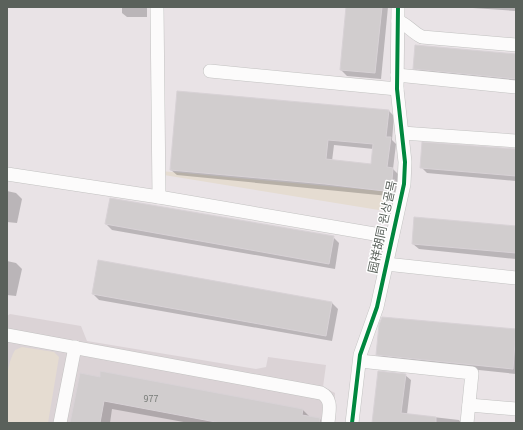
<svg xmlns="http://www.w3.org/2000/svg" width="523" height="430" font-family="'Source Sans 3','Noto Sans SC','Noto Sans KR',sans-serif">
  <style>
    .education { fill: #dbd3d6 }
    .green { fill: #e5dcd1 }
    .shadow { fill: #0003; fill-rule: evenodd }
    .building { fill: #d1cdce; stroke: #d8d2d6; fill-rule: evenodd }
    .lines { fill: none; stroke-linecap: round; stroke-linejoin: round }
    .minor-casing { stroke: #c2c2c1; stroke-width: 14 }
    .minor { stroke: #fcfbfb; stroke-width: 13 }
    .cycleway-casing { stroke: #fff; stroke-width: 6 }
    .cycleway { stroke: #00873e; stroke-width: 4 }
    .labels { text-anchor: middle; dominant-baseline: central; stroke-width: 3; stroke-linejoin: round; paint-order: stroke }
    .number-label { font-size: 10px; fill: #797d79 }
    .street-label { font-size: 12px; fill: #5a615b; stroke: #fff }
  </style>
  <rect width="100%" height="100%" fill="#e9e3e6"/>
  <path class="education" d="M10 314 81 326 87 341 256 369 266 367 268 357 326 365 323 387 335 393 333 423H7V316Z"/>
  <g class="green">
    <path d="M161 171 392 192 385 211 164 175Z"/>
    <path d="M22 347 54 352 59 357 48 423H7C7 400 3 371 15 350Z"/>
  </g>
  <g class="shadow">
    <path d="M122 7H147V17H127L122 13Z"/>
    <path d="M347 7H388L381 79 347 76 341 70Z"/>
    <path d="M458 7H516V11Z"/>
    <path d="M516 55V84L420 74 414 68Z"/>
    <path d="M389 111 394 116 392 140 396 144 393 169 399 175V197L177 175 171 170ZM334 145 374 149 372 165 332 161Z"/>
    <path d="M516 150V181L427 173 421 167Z"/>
    <path d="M7 191 16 193 22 199 17 223 7 222Z"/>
    <path d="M106 224 333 237 339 243 335 269 112 230Z"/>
    <path d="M516 228V259L419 249 413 244Z"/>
    <path d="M7 261 16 263 22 269 16 296 7 295Z"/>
    <path d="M99 262 332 303 338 309 332 341 99 300 93 294Z"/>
    <path d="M383 318 516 330V374L383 360 377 354Z"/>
    <path d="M101 372 303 410 310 417 320 419 324 423H189L112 409 110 423H71L100 378Z"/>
    <path d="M405 375 411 380 407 414 459 420 461 423H373Z"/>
  </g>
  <g class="building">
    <path d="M346 7H382L375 73 340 70Z"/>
    <path d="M415 45 516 54V79L413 69Z"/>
    <path d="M177 91 389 110 386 137H391L387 167 393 168 392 180H395L393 192 325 184 170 170ZM328 140 373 144 371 164 326 159Z"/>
    <path d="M422 142 516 149V176L420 168Z"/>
    <path d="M110 198 334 236 329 264 105 224Z"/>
    <path d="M414 217 516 226V253L412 244Z"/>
    <path d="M98 260 332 302 326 336 92 294Z"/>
    <path d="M382 317 516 329 513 369 376 355 379 325Z"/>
    <path d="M100 371 303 409 302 415 320 418V423H221L104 401 100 423H70L80 373 100 377Z"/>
    <path d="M378 371 406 374 401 413 436 417V423H372Z"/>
  </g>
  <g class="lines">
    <g class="minor-casing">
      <g id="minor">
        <path d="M157 7 159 197"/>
        <path d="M398 21C408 25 413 33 422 37L516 45"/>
        <path d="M210 71 397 89"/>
        <path d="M397 75 516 87"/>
        <path d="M402 133 516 141"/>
        <path d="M7 174 159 197 392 237"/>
        <path d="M386 264 516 278"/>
        <path d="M7 335 321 393C333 399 329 411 328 423"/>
        <path d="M360 361 472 373 467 423"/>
        <path d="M469 405 516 409"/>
        <path d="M60 423 75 347"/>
        <path d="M352 423 360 355 377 307 404 184 405 162 397 89 398 7"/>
      </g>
    </g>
    <use href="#minor" class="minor"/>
    <g class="cycleway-casing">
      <path id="cycleway" d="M352 423 360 355 377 307 404 184 405 162 397 89 398 7"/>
    </g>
    <use href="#cycleway" class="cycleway"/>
  </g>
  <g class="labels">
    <g class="number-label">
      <text x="151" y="399">977</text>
    </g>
    <g class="street-label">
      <text transform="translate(383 227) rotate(-78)">园祥胡同 원상골목</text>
    </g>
  </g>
  <rect width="523" height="430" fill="none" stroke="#5a615b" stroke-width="16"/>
</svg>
